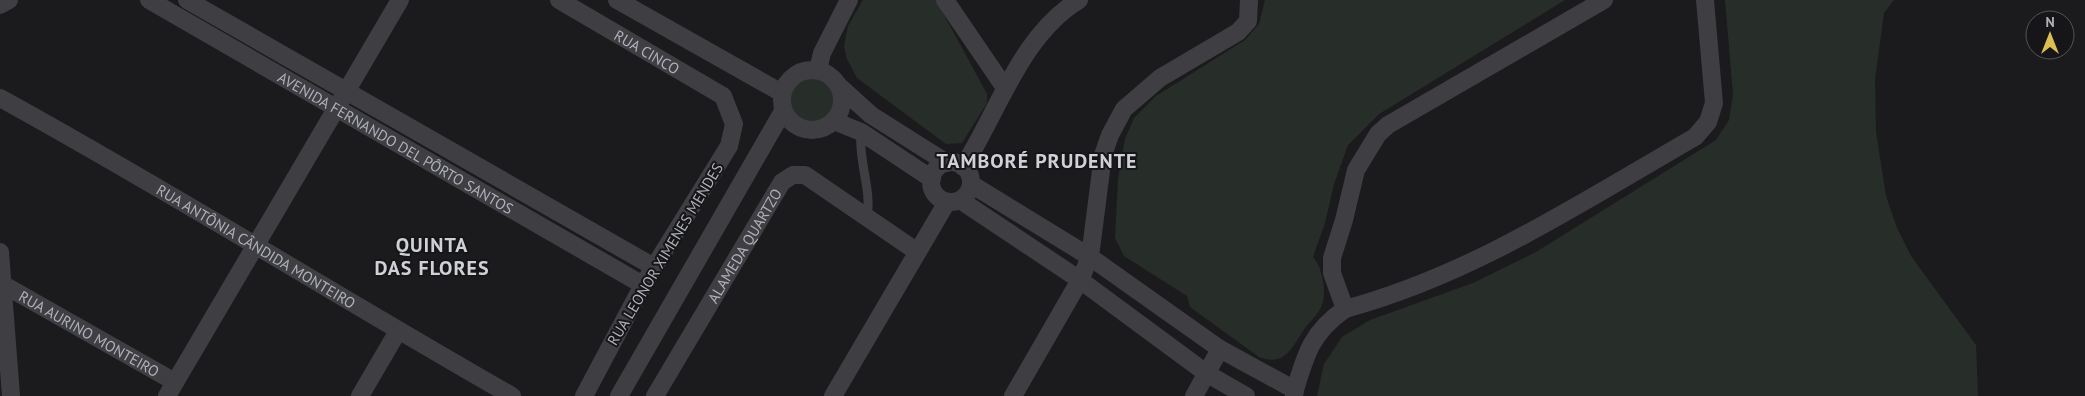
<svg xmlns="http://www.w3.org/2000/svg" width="2085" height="396" font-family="'PT Sans',sans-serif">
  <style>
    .green { fill: #272e29 }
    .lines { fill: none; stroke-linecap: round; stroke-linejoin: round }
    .service { stroke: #3e3e43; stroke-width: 9 }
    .minor { stroke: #3e3e43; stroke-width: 18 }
    .labels { text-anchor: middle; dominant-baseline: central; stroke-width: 4; stroke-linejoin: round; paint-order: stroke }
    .street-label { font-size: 15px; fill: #afb1ba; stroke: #161618 }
    .district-label { font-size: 20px; font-weight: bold; letter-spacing: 1px; fill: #cfd1d7; stroke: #161618 }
  </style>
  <rect width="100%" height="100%" fill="#1b1b1d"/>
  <g class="green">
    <path d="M863 0H936L987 94V103L962 143 946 144 857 78 847 59 844 46 848 26Z"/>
    <path d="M1265 0H1565L1379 114 1348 145 1334 184 1325 223 1313 257C1323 268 1328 297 1320 309 1316 317 1308 323 1303 331 1292 348 1284 367 1259 357L1190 307 1187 296 1124 256 1115 238 1118 179 1125 139 1134 118 1156 96 1245 40 1259 24Z"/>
    <path d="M1725 0H1894L1884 13 1875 79 1876 132 1886 196 1897 228 1911 256 1976 345 1978 396H1317L1324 364 1342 337 1370 320 1473 283 1536 252 1716 140 1729 120 1733 94Z"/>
    <circle cx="812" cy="100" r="24"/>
  </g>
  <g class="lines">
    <path class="service" d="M861 132C858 161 872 189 867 217"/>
    <g class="minor">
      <path id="s1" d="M149 0 643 285"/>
      <path d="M187 0 654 267"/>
      <path id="s2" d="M559 0 723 96 734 124 729 146 643 285 584 396"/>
      <path d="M617 0 782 93"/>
      <path d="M945 0 1005 88"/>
      <path d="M0 5 9 0"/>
      <circle cx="812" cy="100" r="30"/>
      <path d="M818 70 822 53 849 0"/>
      <path d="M840 87 871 115 947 163"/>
      <path id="s3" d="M0 98C173 193 340 298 512 396"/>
      <path d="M834 121 861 132 932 179"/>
      <circle cx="951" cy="182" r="20"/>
      <path d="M963 167C998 112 1021 35 1079 0"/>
      <path d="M971 184 1090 257 1220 349 1295 390 1294 396"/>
      <path d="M960 200 1080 280 1206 373 1246 396"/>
      <path d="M0 252 11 396"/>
      <path id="s4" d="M4 285 175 382"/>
      <path d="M1345 309C1472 275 1582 202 1695 137L1708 122 1714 103 1705 0"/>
      <path d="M1295 390C1306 353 1312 332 1345 309L1332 273V258L1344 220 1356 170 1378 134 1388 125 1604 0"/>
      <path d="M167 396 400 0"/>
      <path d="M360 396 398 331"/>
      <path d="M619 396 783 111"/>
      <path id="s5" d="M655 396 782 182 793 175H805L916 251"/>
      <path d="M833 396 947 202"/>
      <path d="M1013 396 1080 280 1090 257 1103 155 1110 135 1124 109 1160 78 1238 32 1248 21 1249 0"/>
      <path d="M1194 396 1220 349"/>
    </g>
  </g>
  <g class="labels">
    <g class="street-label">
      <text stroke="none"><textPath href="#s2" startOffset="102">RUA CINCO</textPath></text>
      <text stroke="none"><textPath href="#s1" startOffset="285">AVENIDA FERNANDO DEL PÔRTO SANTOS</textPath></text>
      <text stroke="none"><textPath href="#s3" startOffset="296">RUA ANTÔNIA CÂNDIDA MONTEIRO</textPath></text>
      <text stroke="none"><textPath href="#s5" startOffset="175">ALAMEDA QUARTZO</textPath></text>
      <text transform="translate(665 254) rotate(-59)">RUA LEONOR XIMENES MENDES</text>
      <text stroke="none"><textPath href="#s4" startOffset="98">RUA AURINO MONTEIRO</textPath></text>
    </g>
    <g class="district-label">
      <text x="1037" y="161">TAMBORÉ PRUDENTE</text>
      <text x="432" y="245">QUINTA<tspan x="432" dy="23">DAS FLORES</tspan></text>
    </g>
  </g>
  <g transform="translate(2050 35)"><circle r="24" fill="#161618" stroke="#535459"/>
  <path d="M0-4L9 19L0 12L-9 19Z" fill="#ddbe52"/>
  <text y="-8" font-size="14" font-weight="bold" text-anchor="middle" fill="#afb1ba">N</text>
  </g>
</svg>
